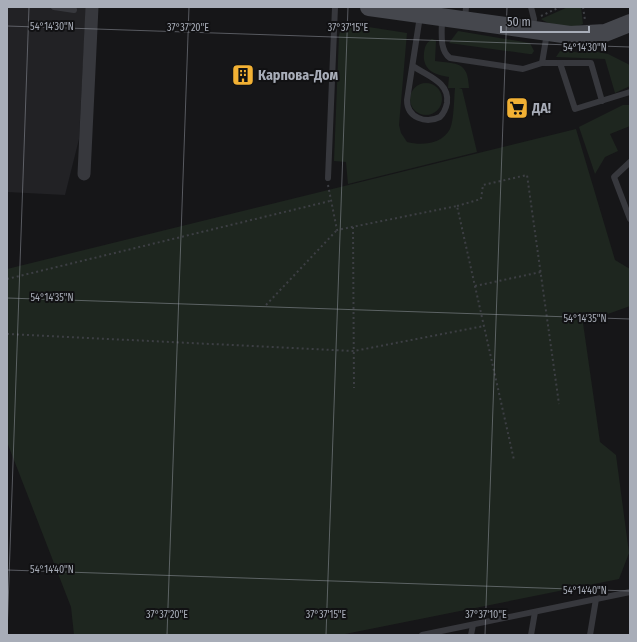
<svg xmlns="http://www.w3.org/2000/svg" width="637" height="642" font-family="'Fira Sans Condensed',sans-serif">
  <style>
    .built { fill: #222225 }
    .green { fill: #1e261f }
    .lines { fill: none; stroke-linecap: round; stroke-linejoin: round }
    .path { stroke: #3d3f44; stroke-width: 2; stroke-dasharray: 2 3; stroke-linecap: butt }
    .lane { stroke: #37383d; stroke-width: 6 }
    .street { stroke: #37383d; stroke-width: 13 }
    .secondary { stroke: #45474d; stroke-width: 18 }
    .ticks { fill: none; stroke: #a8adb8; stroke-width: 1; stroke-opacity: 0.45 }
    .labels { text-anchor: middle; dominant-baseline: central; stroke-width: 4; stroke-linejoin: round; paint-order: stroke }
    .poi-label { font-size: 14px; font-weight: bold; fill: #a8adb8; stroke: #111113; text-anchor: start }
    .ticks-label { font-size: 10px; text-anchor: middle; fill: #a8adb8; stroke: #111113; stroke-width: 4; stroke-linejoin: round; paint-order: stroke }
  </style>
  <rect width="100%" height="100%" fill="#161618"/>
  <path class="built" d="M7 7H86L79 139 65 195 7 192Z"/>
  <g class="green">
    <path d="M568 7H581L583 24C571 30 552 26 541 19Z"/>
    <path d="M343 23 407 33 399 125 401 133 407 142C422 146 442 144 450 129 454 121 454 98 455 88H448L449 77C435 75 422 70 424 53 425 46 426 43 432 39L436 41 435 61C457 64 468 61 469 88H459L462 89 477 152 348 184 346 162 334 161 339 35Z"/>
    <path d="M458 31 530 43 534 51 532 54H529L449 43Z"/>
    <path d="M587 50 608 54 628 64 630 66V86L615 93 605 59 556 57 560 51 586 53Z"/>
    <circle cx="426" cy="99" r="16"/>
    <path d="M623 105H630V126L610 134 618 151 605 157 595 174 579 127Z"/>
    <path d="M576 129 615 260 630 269V306L583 323 600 442 616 455 629 553 619 579 340 635H74L71 607 7 442V269Z"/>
  </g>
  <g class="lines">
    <g class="path">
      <path d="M583 7 585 20"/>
      <path d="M541 16 560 7"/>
      <path d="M328 185 337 230 457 206 514 460"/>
      <path d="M457 206 481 199 483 185 527 175 559 404"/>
      <path d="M353 227 354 388"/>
      <path d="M7 279 330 201"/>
      <path d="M475 286 541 272"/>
      <path d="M266 305 337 230"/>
      <path d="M7 334 354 351 484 326"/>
    </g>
    <g class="lane">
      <path d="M54 7 74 10"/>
      <path d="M531 7 534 19 533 29"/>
      <path d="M442 18C442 32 439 50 450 58L523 69 542 63H591L602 101"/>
      <path d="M465 19 466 7"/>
      <path d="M542 63 547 33"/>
      <path d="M560 63 575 109 630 92"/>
      <path d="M413 66C427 76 450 82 447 103 446 108 444 113 440 117 426 124 407 118 407 100L420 16"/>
      <path d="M630 162 614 177 630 219"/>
      <path d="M328 178 335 7"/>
      <path d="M422 635 630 592"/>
      <path d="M471 635 473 625"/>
      <path d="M531 635 535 612"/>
      <path d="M590 635 596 599"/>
    </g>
    <path class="street" d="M84 174 92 7"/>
    <path class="secondary" d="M369 7 570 35 605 33 630 23"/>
  </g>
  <path class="ticks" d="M7 26 630 47M7 298 630 319M7 570 630 591M7 635 29 7M167 635 189 7M326 635 348 7M485 635 507 7"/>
  <defs>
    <g id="building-square" transform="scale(1.15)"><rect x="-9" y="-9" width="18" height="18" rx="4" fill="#f2b134" stroke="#111113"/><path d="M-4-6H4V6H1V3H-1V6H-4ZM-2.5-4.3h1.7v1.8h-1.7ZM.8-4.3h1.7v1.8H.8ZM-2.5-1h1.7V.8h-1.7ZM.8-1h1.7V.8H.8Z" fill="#111"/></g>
    <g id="supermarket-square" transform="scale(1.15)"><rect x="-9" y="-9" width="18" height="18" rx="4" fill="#f2b134" stroke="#111113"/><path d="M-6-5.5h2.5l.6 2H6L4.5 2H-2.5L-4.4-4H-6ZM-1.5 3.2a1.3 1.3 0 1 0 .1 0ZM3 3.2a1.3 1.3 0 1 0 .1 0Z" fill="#111"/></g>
  </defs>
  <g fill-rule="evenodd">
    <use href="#building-square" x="243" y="75"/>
    <use href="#supermarket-square" x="517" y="108"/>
  </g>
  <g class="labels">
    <g class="poi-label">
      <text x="258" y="75">Карпова-Дом</text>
      <text x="532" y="108">ДА!</text>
    </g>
  </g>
  <g class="ticks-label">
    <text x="52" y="30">54°14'30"N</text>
    <text x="188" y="31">37°37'20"E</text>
    <text x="348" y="31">37°37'15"E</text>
    <text x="585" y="51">54°14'30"N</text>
    <text x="52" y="301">54°14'35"N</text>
    <text x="585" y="322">54°14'35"N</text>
    <text x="52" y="573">54°14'40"N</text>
    <text x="585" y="594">54°14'40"N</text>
    <text x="167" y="618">37°37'20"E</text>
    <text x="326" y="618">37°37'15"E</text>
    <text x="486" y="618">37°37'10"E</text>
  </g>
  <rect width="637" height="642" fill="none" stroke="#a8adb8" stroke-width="16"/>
  <path d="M501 26v6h88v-6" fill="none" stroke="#a8adb8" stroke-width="2"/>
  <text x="507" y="26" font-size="12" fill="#a8adb8" stroke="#111113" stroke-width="3" paint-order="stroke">50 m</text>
</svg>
